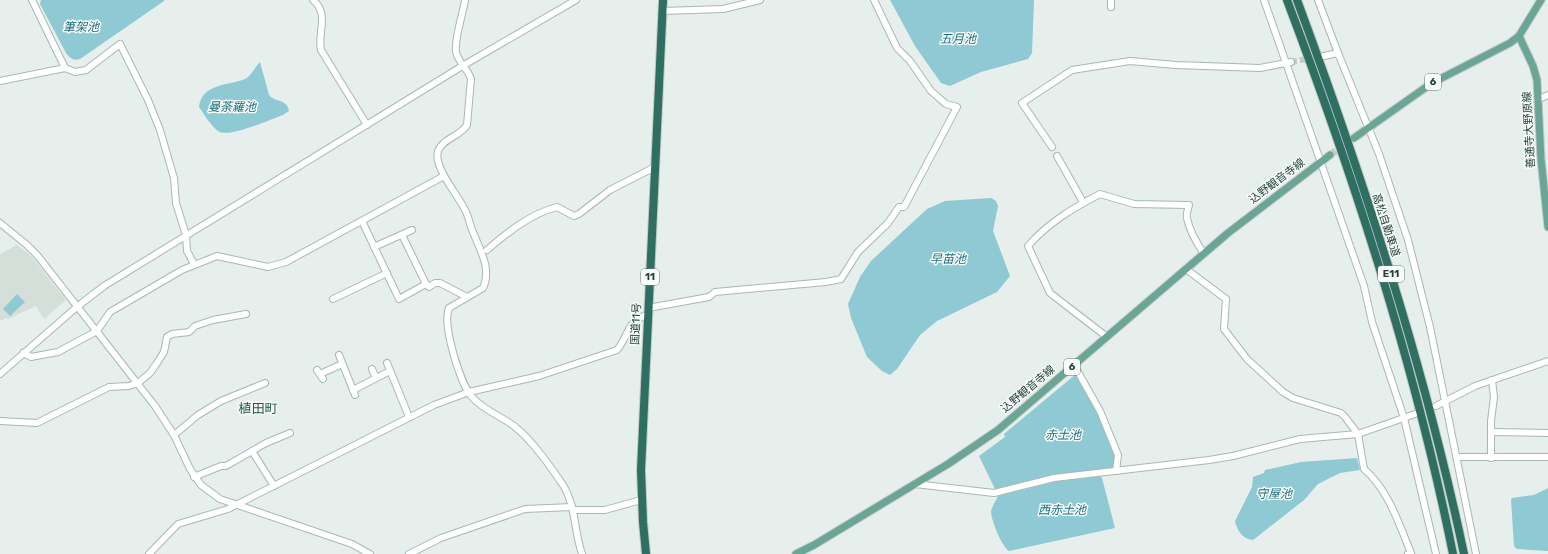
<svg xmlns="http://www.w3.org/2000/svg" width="1548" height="554" font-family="Rubik,'Noto Sans JP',sans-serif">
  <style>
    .built { fill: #d4dfda }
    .water { fill: #8ec9d4 }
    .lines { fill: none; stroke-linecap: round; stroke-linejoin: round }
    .minor-tunnel { stroke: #bfccc8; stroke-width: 6; stroke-dasharray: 6 3; stroke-linecap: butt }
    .major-tunnel { stroke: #bfccc8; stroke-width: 7; stroke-dasharray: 7 3.5; stroke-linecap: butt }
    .minor-casing { stroke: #a8b8b2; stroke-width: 8 }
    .major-casing { stroke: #c2cac8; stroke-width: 9 }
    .highway-casing { stroke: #c2cac8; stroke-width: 10 }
    .minor { stroke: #fff; stroke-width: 6 }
    .major { stroke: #6aa596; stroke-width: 7 }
    .highway { stroke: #2f6f62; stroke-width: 8 }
    .labels { text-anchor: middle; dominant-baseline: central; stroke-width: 3; stroke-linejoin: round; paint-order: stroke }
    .shield { fill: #f7fbf9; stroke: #637a73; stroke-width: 1 }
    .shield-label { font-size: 10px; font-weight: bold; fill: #24423a }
    .street-label { font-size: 11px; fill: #24423a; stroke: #f7fbf9 }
    .water-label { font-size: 12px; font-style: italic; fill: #1c6f80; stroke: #f7fbf9 }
    .quarter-label { font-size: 13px; fill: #1f5548; stroke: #f7fbf9 }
  </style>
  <rect width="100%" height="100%" fill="#e6efeb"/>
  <path class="built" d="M17 245 31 256 66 300 44 319 36 306 8 319 6 318 0 321V254Z"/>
  <g class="water">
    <path d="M41 0H164V1L80 59C73 61 70 58 66 53L40 4Z"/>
    <path d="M890 0H1034L1032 53 1028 59 981 72 950 86 941 83 915 46Z"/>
    <path d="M260 62 269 95C275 103 287 98 289 111L283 115C271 119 228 139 218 131 210 125 204 114 199 107 202 83 228 86 245 79 251 76 255 67 260 62Z"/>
    <path d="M991 198 996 201 998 206 993 231 1010 276 997 292 937 321 920 335 897 369 890 375 882 371 867 357 851 318 848 304 860 277 871 261 927 209 945 201Z"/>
    <path d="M17 294 25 302 10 316 3 309Z"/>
    <path d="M1076 374 1096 411 1116 455 1114 468 1048 476 995 489 979 456 1005 437 1004 434Z"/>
    <path d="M1357 458 1360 470 1340 473 1318 484 1304 500 1253 540C1242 539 1237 530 1235 521L1252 487 1253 477 1264 473 1265 470 1301 462Z"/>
    <path d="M1100 476 1102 478 1115 528 1009 551C1001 545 991 520 991 511 992 506 996 501 998 496L1058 481Z"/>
    <path d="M1548 488V551L1517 549 1514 546 1511 500 1512 498 1534 495Z"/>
  </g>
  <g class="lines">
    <path class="minor-tunnel" d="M1291 62 1313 58"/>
    <path class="major-tunnel" d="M1330 155 1352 139"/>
    <g class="minor-casing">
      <g id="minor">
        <path d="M32 0 65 68"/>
        <path d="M313 0C330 14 317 33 321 50L367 125"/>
        <path d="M465 0C463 14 454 39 456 52 458 62 468 69 471 79L467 125C461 136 443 138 438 151 433 168 460 197 466 212 469 218 470 226 473 232 480 250 492 269 483 288L449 308C442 325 460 383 472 397 483 410 501 416 514 426 532 440 550 466 563 485 576 506 574 531 582 554"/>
        <path d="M1111 0V7"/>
        <path d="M1264 0 1364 286 1372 322 1404 418 1436 554"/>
        <path d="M1318 0 1338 53 1379 154 1408 240 1430 327 1476 554"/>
        <path d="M662 11 723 9 760 0"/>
        <path d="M1324 56 1338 53"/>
        <path d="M0 81 65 68 75 72 86 70 120 44 148 100 160 130 174 178 176 203 186 235 187 251 194 264"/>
        <path d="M1539 99 1548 95"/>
        <path d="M1052 147 1022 103 1072 70 1130 61 1176 65 1260 68 1291 62"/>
        <path d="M1057 156 1083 202"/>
        <path d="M362 221 399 299 426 284 402 235"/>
        <path d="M0 223 27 245 37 255 155 406 174 435 190 469 201 485 220 499 352 544 370 554"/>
        <path d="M374 247 412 230"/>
        <path d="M487 250C508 232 530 214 557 207L574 216 579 214 610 190 655 167"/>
        <path d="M1186 269 1226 299 1224 329 1247 359 1283 392 1293 398 1341 413 1345 417 1358 434 1364 469C1388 489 1399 524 1411 553L1408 554"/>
        <path d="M426 284 429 287 435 283H440L467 297"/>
        <path d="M333 299 387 273"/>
        <path d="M648 308 709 297 715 292 826 282 841 279 858 252 888 223 899 207H904L957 107 946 104 931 91 910 61 897 48 874 0"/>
        <path d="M1107 337 1050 293 1028 246C1048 223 1073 208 1100 194L1134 204 1189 205C1188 209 1186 214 1187 218 1189 229 1198 245 1204 254"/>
        <path d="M23 353 31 357 58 352 97 331 110 312 182 270 217 256 268 267 286 262 444 176"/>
        <path d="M339 355 355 395"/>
        <path d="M387 363 409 417"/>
        <path d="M1074 365 1100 411 1118 455 1116 471"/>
        <path d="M372 369 376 378"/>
        <path d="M317 370 323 379"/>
        <path d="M0 374 78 306 104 286 464 65 576 0"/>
        <path d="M320 374 342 364"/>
        <path d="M353 390 390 371"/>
        <path d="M1436 406 1475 386 1548 361"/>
        <path d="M0 421 37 423 109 387 129 386 138 383 150 373 157 363 164 352 167 337 172 334 189 332 195 326 213 320 246 314"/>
        <path d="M1491 432 1548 433"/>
        <path d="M174 435 198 415 221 401 265 383"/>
        <path d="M252 451 274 486"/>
        <path d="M1458 457H1548"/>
        <path d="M1491 458V421L1494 397 1492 380"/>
        <path d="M194 477 221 466H226L266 443 290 433"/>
        <path d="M915 484 994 493 1054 478 1209 460 1233 456 1300 439 1358 434 1415 414"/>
        <path d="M573 510H605L641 500"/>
        <path d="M149 554 178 524 228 509 434 405 469 392 539 376 617 350C629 336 627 319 648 315"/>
        <path d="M409 554 441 538 525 509 572 507"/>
      </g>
    </g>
    <g class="major-casing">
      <g id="major">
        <path d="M1519 36 1533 66 1537 80 1541 159 1548 227"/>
        <path d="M1354 138 1432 83 1510 43 1519 36 1541 0"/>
        <path d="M796 554 814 545 948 464 998 430 1228 233 1330 155"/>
      </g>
    </g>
    <g class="highway-casing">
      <g id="highway">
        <path d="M1287 0C1355 180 1415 365 1453 554"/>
        <path d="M1297 0C1364 181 1424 365 1464 554"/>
        <path d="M646 554 643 522 641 470 663 0"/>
      </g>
    </g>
    <use href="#minor" class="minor"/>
    <use href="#major" class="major"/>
    <use href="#highway" class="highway"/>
  </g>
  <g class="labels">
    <g class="shield">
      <rect x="1425" y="74" width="16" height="16" rx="3"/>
      <rect x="1378" y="266" width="26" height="16" rx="3"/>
      <rect x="641" y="269" width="18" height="16" rx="3"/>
      <rect x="1064" y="359" width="16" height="16" rx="3"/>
    </g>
    <g class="shield-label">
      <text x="1433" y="82">6</text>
      <text x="1391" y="274">E11</text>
      <text x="650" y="277">11</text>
      <text x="1072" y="367">6</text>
    </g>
    <g class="street-label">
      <text transform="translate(1529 130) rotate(-93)">善通寺大野原線</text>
      <text transform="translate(1277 181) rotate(-37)">込野観音寺線</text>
      <text transform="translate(1386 225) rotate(72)">高松自動車道</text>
      <text transform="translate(636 324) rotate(-87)">国道11号</text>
      <text transform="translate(1028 389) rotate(-40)">込野観音寺線</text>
    </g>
    <g class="water-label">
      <text x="81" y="27">筆架池</text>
      <text x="958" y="39">五月池</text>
      <text x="232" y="107">曼荼羅池</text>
      <text x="948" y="259">早苗池</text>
      <text x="1063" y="435">赤土池</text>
      <text x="1274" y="494">守屋池</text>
      <text x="1062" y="510">西赤土池</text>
    </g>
    <g class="quarter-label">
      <text x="258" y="408">植田町</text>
    </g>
  </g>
</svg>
